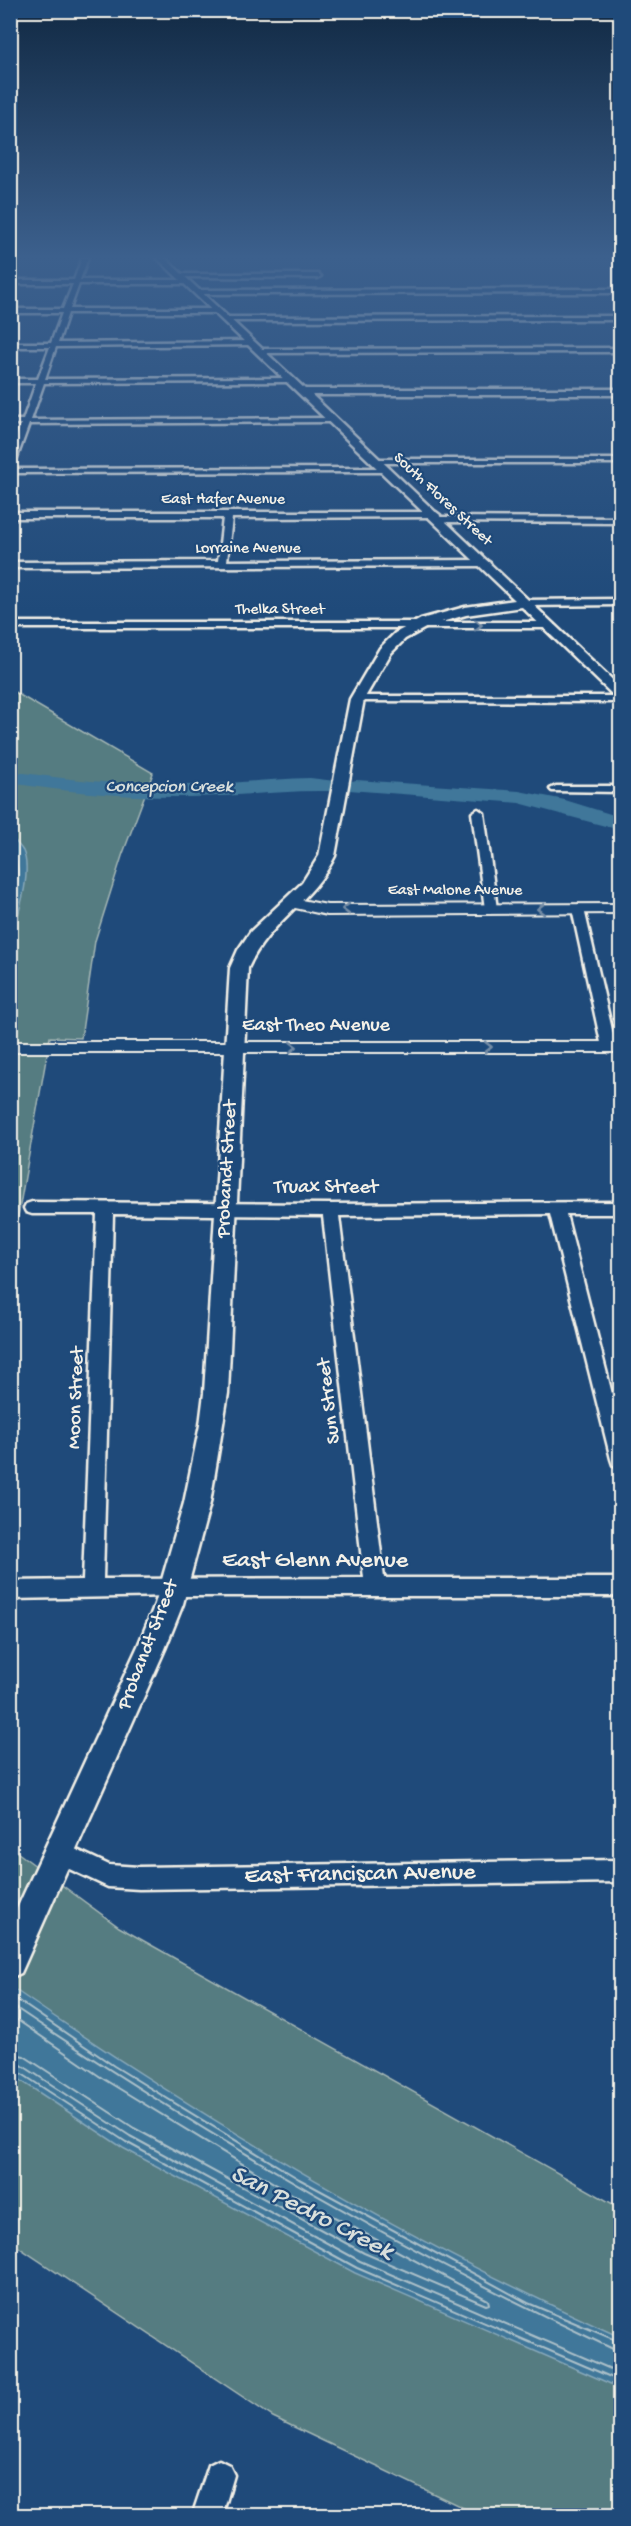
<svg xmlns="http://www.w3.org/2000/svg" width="631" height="2526" font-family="'Gochi Hand',sans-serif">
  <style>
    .green { fill: #557b81; stroke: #a4b6b4; stroke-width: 1.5 }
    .water { fill: #3f779a; stroke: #87a8b9; stroke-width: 1.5 }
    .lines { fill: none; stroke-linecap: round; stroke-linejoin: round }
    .shore-far1 { stroke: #acc0c9; stroke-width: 1.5 }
    .shore { stroke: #acc0c9; stroke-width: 2 }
    .river { fill: #3f779a; fill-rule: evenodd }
    .minor-casing { stroke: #f4f1e8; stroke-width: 5 }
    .tertiary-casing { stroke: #f4f1e8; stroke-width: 4 }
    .secondary-casing { stroke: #f4f1e8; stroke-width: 5 }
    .minor { fill: #1f4a7a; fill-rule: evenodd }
    .tertiary { fill: #1f4a7a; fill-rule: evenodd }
    .secondary { fill: #1f4a7a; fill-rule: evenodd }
    .oneway { stroke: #748da6 }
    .labels { text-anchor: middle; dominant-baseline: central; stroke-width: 4.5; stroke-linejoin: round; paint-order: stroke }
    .far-street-label { font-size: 16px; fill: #f4f1e8; stroke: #1f4a7a }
    .far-water-label { font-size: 18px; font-style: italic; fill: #d9dfdc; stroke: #1f4a7a }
    .street-label { font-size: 20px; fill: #f4f1e8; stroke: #1f4a7a }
    .near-street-label { font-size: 24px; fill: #f4f1e8; stroke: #1f4a7a }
    .near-water-label { font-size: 26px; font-style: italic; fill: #d9dfdc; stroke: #1f4a7a }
  </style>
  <rect width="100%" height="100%" fill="#1f4a7a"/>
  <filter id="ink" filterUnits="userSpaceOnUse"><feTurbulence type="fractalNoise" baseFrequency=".0167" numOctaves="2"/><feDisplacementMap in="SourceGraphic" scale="12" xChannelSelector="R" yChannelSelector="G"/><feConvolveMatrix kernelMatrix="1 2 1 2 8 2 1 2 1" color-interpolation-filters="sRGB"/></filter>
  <g filter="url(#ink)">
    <g class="green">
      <path d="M11 690 153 773 122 856 95 941 81 1038 50 1037 18 1216 11 1238Z"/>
      <path d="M10 1847 119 1927 620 2208V2515H478L273 2417 11 2242Z"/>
    </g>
    <g class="water">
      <path d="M11 798C15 810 8 824 12 836 14 841 20 846 23 851 33 873 17 918 11 940Z"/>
      <path d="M11 1987C204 2120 406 2241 620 2337V2388L355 2273 123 2148 11 2074Z"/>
    </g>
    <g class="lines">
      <path class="shore-far1" d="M10 845C24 869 17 891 10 916"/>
      <g class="shore">
        <path d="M10 1995 114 2066 299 2179 528 2303 620 2342"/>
        <path d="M10 2004C204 2135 401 2250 613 2349L620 2350"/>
        <path d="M10 2015 105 2080 290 2193 488 2300 489 2304 486 2305 364 2253 134 2128 24 2056 10 2053"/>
        <path d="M10 2062 20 2064 130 2136 360 2261 620 2373"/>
        <path d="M10 2069 16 2070 126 2142 357 2268 620 2381"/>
      </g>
      <g class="river">
        <path d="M10 771C70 780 130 786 190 785 230 784 270 779 310 778L335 781 338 785 335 789 328 791C282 790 236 797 190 797 130 798 70 792 10 783Z"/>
        <path d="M356 780 519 791 565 800 620 817V830L519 803 349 790 346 786 349 782Z"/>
      </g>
      <g class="minor-casing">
        <g id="minor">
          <path d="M82 258H88L80 280H187L190 282 187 284H79L70 309H217L220 311 217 313H68L58 343 251 341 254 343 251 345 56 347 45 379 290 378 294 380 290 382 44 383 31 420 332 418 336 420 332 422 29 424 14 466 10 468V454L21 424H10V420H23L36 383H10V379H38L50 347H10V343H51L62 313H10V309H63L73 284H10V280H74Z"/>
          <path d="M181 274H318L321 276 318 278 179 277Z"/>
          <path d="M620 289V293L198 294 195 292 198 290Z"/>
          <path d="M620 316V320L225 321 222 319 225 317Z"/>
          <path d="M620 348V352L259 353 256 351 259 349Z"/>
          <path d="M378 459H620V463H375L374 461Z"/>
          <path d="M389 468 390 470 386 472 10 473V469Z"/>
          <path d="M10 512H436L440 515 439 517 232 518 227 561 485 560 490 563 485 566 10 568V562L218 561 223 518H10Z"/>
          <path d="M441 517 620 518V523L438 522 437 520Z"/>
          <path d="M620 599V605L525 606 520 603 525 600Z"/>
          <path d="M10 622H548L553 625 548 628H10Z"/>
          <path d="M357 696H620V702L353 701 352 699Z"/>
          <path d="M556 786H620V792L552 791 550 789Z"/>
          <path d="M478 809 484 813 497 909 491 913 485 909 472 813Z"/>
          <path d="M578 905 584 909 616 1047 609 1052 602 1047 572 909Z"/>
          <path d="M32 1202 330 1204 620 1202V1214H566L620 1425V1467L613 1465 611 1459 550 1214 339 1216 384 1578H620V1596H174L10 1599V1581L83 1580 97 1214H32L26 1212 24 1208 26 1204ZM113 1214 323 1216 364 1578 103 1579Z"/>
          <path d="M60 1842 109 1865 139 1867 620 1860V1882L139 1889 108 1887 52 1861 49 1853 52 1845Z"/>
          <path d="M219 2460 229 2465 234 2475 222 2516H192L209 2465Z"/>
        </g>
      </g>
      <g class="tertiary-casing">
        <g id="tertiary">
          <path d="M291 898 327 905 620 904V913L327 915 286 906 283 903 286 900Z"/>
          <rect x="10" y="1042" width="610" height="10"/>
        </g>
      </g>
      <g class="secondary-casing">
        <path id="secondary" d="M157 258H165L305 389H620V395H312L620 687V698L615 697 522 607 466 615 431 625 405 639 391 653 364 699 335 856C312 903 269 921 248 968L228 1393 210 1503 183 1604 165 1649 21 1973 10 1978V1924L138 1646 155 1604 184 1503 200 1425 204 1393 230 968 238 950 251 931 302 883 319 856 350 699 380 648 395 633 421 619 465 607 515 600Z"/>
      </g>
      <use href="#minor" class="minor"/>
      <use href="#tertiary" class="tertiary"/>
      <use href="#secondary" class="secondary"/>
    </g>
    <defs><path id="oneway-chevron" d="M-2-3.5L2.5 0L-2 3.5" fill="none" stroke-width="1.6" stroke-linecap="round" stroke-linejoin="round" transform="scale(1.5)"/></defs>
    <g class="oneway">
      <use href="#oneway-chevron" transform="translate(478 625)"/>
      <use href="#oneway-chevron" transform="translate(346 909) rotate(180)"/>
      <use href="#oneway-chevron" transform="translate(541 909) rotate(180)"/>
      <use href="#oneway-chevron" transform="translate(293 1047)"/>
      <use href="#oneway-chevron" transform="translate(488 1047)"/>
    </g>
  </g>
  <linearGradient id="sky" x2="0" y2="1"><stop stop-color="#112943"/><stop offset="0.42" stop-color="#3c608d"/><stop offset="1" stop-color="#3c608d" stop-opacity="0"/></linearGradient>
  <rect width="631" height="611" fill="url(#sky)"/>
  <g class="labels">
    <g class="far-street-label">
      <text x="223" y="500">East Hafer Avenue</text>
      <text transform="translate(442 500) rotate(43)">South Flores Street</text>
      <text x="248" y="549">Lorraine Avenue</text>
      <text x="280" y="610">Thelka Street</text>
      <text x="455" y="891">East Malone Avenue</text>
    </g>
    <g class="far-water-label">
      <text x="169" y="787">Concepcion Creek</text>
    </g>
    <g class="street-label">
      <text x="316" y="1026">East Theo Avenue</text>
      <text transform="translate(228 1169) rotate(-87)">Probandt Street</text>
      <text x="326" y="1188">Truax Street</text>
      <text transform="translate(77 1398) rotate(-88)">Moon Street</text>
      <text transform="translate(330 1401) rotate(-97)">Sun Street</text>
      <text transform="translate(149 1645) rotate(-69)">Probandt Street</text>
    </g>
    <g class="near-street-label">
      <text x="315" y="1561">East Glenn Avenue</text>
      <text transform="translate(360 1875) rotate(-1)">East Franciscan Avenue</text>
    </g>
    <g class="near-water-label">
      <text transform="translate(311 2214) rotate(27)">San Pedro Creek</text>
    </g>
  </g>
  <rect width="631" height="2526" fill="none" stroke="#1f4a7a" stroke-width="36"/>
  <rect x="18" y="18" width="595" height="2490" fill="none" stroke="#f4f1e8" stroke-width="2" filter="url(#ink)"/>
</svg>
